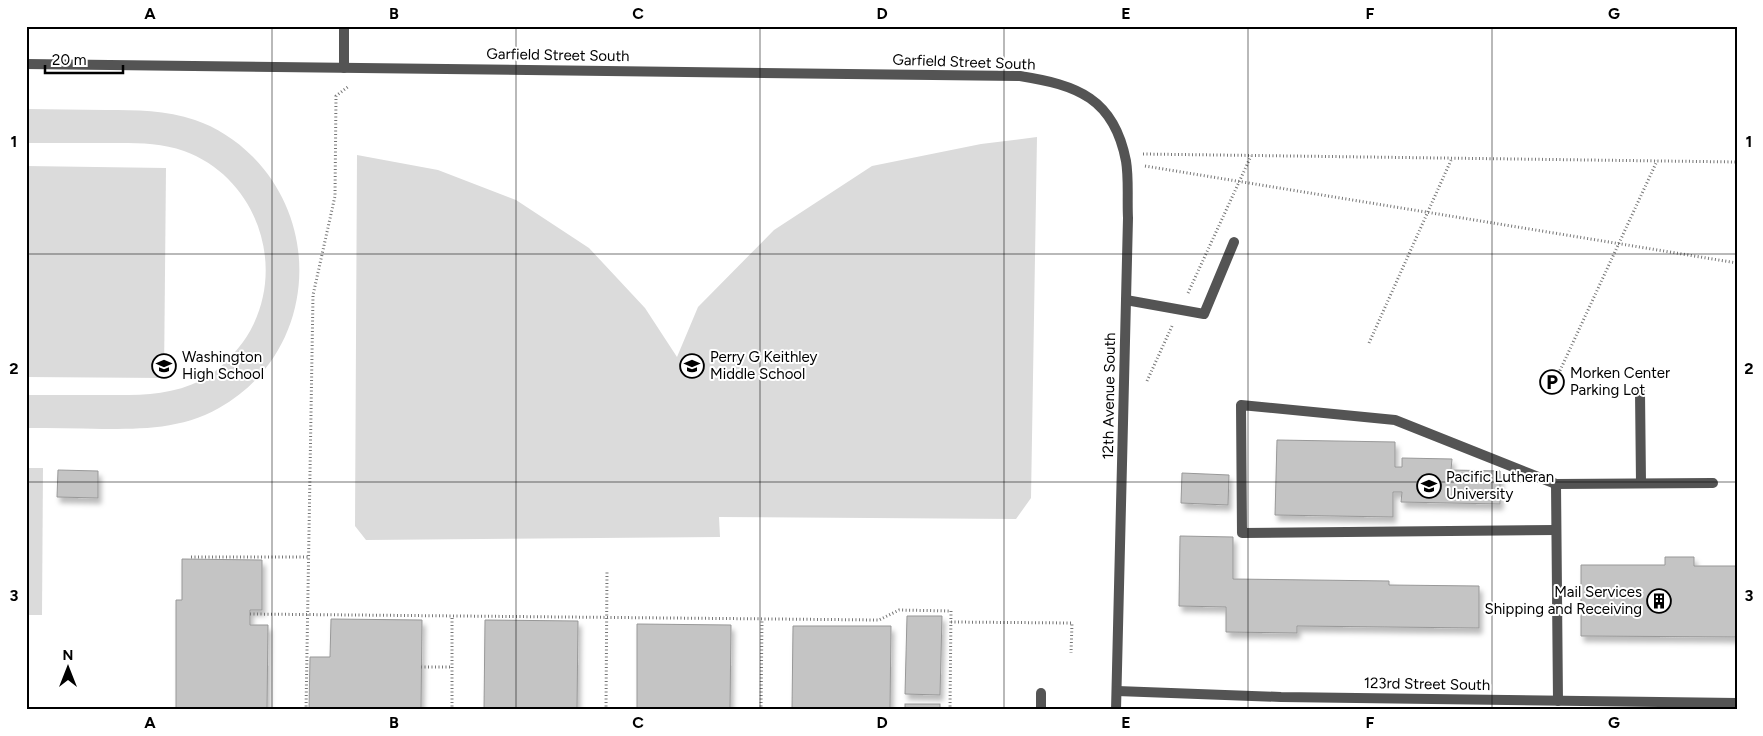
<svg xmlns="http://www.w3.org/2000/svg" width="1763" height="736" font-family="Figtree,sans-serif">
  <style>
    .green { fill: #dbdbdb }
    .building { fill: #c4c4c4; stroke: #989898; filter: url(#shadow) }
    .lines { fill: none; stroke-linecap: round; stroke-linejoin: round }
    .path { stroke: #767676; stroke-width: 3; stroke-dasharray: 1 2.5; stroke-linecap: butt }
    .service { stroke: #545454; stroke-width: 10 }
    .minor { stroke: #545454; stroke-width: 10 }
    .grid { fill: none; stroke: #000; stroke-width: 1; stroke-opacity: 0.55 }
    .labels { text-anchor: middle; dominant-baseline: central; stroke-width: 4; stroke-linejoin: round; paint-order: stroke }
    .street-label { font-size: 15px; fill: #000; stroke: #fff }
    .poi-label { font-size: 15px; fill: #000; stroke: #fff; text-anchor: start }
    .neatline { fill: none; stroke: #000; stroke-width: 2 }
    .grid-label { font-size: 16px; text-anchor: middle; font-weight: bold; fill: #000 }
  </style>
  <defs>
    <filter id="shadow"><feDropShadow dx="3" dy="5.5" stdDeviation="2.5" flood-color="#0004"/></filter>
  </defs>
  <rect width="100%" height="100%" fill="#fff"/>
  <g class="green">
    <path d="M26 109C53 109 79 110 106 110 136 110 166 110 195 120 216 127 236 140 252 156 326 230 312 356 219 408 182 429 143 429 102 429 77 428 51 428 26 428V395C50 395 74 395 98 395 134 395 168 397 202 380 218 371 232 357 243 342 290 276 261 179 184 151 159 142 132 143 106 143 79 143 53 143 26 143Z"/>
    <path d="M1037 137 1031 498 1016 519 719 517 720 537 366 540 355 526 357 155 438 170 516 200 589 248 645 308 677 357 698 307 774 230 872 166 981 144Z"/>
    <path d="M26 166 166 168 164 378 26 377Z"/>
    <path d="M26 468H43L42 615H26Z"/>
  </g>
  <g class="building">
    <path d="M1277 440 1395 442V467H1402V458L1452 459 1451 470 1500 471V504L1401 502 1402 492H1393V517L1275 515Z"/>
    <path d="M58 470 98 471V498L57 497Z"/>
    <path d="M1182 473 1229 475 1228 505 1181 503Z"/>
    <path d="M1180 536 1233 537V579L1389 581V585L1479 586V628L1297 626V633L1226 632V607L1179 606Z"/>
    <path d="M1665 557H1694V566H1737V637L1581 636V565H1665Z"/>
    <path d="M182 559 262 560V610H250V625H268L267 710H176V600H182Z"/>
    <path d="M907 616H942L940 695 905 694Z"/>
    <path d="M331 619 422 620 421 710H309L310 657H330Z"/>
    <path d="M485 620 578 621 577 710H484Z"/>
    <path d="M637 624 731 625 730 710H637Z"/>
    <path d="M793 626H891L890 710H792Z"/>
    <rect x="905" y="704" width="35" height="6"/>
  </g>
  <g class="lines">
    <g class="path">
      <path d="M1143 154 1737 162"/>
      <path d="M1145 166 1737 263"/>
      <path d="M1188 293 1251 156"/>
      <path d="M1369 343 1452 158"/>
      <path d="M1557 377 1657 161"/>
      <path d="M1147 381 1172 326"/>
      <path d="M191 557H308"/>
      <path d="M250 614 879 620 899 610 951 611 950 710"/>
      <path d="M951 622 1072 623 1071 653"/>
      <path d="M421 667H452"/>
      <path d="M306 710 313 295 335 196 336 96 349 86"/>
      <path d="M452 710V616"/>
      <path d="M606 710 607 571"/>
      <path d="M761 710 762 619"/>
    </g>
    <g class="service">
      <path d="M1126 300 1204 314 1234 242"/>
      <path d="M1640 392 1641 483"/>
      <path d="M1556 484 1395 420 1241 405 1242 533 1556 530"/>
      <path d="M1558 701 1556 484 1713 483"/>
      <path d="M1041 710V693"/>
    </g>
    <g class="minor">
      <path d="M26 64 1020 76C1077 85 1114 98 1126 161 1129 179 1127 199 1128 218L1116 710"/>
      <path d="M344 68V26"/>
      <path d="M1117 691 1281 697 1737 703"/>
    </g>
  </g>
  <path class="grid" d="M272 26V710M516 26V710M760 26V710M1004 26V710M1248 26V710M1492 26V710M26 254H1737M26 482H1737"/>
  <defs>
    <g id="school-ring" transform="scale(1.25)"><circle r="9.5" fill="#fff" stroke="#000" stroke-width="1.5"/><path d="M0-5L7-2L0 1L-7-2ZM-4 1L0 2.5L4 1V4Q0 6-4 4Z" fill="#000"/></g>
    <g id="parking-ring" transform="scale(1.25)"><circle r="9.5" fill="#fff" stroke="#000" stroke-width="1.5"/><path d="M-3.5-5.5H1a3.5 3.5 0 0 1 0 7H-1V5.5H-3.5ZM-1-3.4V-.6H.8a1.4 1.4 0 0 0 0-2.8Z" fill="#000"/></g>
    <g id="university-ring" transform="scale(1.25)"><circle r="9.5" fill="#fff" stroke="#000" stroke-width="1.5"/><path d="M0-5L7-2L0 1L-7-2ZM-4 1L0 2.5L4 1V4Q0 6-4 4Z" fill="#000"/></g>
    <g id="building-ring" transform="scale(1.25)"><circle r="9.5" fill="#fff" stroke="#000" stroke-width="1.5"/><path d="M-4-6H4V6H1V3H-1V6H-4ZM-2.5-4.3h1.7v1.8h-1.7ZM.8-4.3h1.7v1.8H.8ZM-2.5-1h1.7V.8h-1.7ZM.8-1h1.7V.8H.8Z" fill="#000"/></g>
  </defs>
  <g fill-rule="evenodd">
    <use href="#school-ring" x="164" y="366"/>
    <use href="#school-ring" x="692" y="366"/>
    <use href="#parking-ring" x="1552" y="382"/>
    <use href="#university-ring" x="1429" y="486"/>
    <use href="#building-ring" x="1659" y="601"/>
  </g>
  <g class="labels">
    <g class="street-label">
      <text transform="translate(558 55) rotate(1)">Garfield Street South</text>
      <text transform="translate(964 62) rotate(2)">Garfield Street South</text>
      <text transform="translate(1109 396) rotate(-89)">12th Avenue South</text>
      <text transform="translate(1427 684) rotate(1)">123rd Street South</text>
    </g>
    <g class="poi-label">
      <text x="182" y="357">Washington<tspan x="182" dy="17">High School</tspan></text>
      <text x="710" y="357">Perry G Keithley<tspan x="710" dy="17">Middle School</tspan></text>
      <text x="1570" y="373">Morken Center<tspan x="1570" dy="17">Parking Lot</tspan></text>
      <text x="1446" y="477">Pacific Lutheran<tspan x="1446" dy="17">University</tspan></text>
      <text x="1642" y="592" text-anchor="end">Mail Services<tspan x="1642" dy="17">Shipping and Receiving</tspan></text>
    </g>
  </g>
  <rect width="1763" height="736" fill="none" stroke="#ffffff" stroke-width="55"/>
  <g transform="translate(68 668)" stroke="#ffffff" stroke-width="4" paint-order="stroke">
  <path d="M0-4L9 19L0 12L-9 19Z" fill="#000000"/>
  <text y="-8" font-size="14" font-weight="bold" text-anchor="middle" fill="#000000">N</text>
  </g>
  <path d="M45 65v8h78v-8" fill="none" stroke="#000000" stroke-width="2.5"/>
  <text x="52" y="65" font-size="15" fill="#000000" stroke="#ffffff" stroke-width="4" paint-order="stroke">20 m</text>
  <rect x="28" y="28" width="1708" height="680" class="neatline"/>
  <g class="grid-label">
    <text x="150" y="19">A</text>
    <text x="394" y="19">B</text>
    <text x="638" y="19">C</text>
    <text x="882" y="19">D</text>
    <text x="1126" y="19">E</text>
    <text x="1370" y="19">F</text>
    <text x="1614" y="19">G</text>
    <text x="14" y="147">1</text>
    <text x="1749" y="147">1</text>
    <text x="14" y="374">2</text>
    <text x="1749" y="374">2</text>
    <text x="14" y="601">3</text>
    <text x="1749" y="601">3</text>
    <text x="150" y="728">A</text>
    <text x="394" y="728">B</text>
    <text x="638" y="728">C</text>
    <text x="882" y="728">D</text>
    <text x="1126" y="728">E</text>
    <text x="1370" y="728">F</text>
    <text x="1614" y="728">G</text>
  </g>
</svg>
